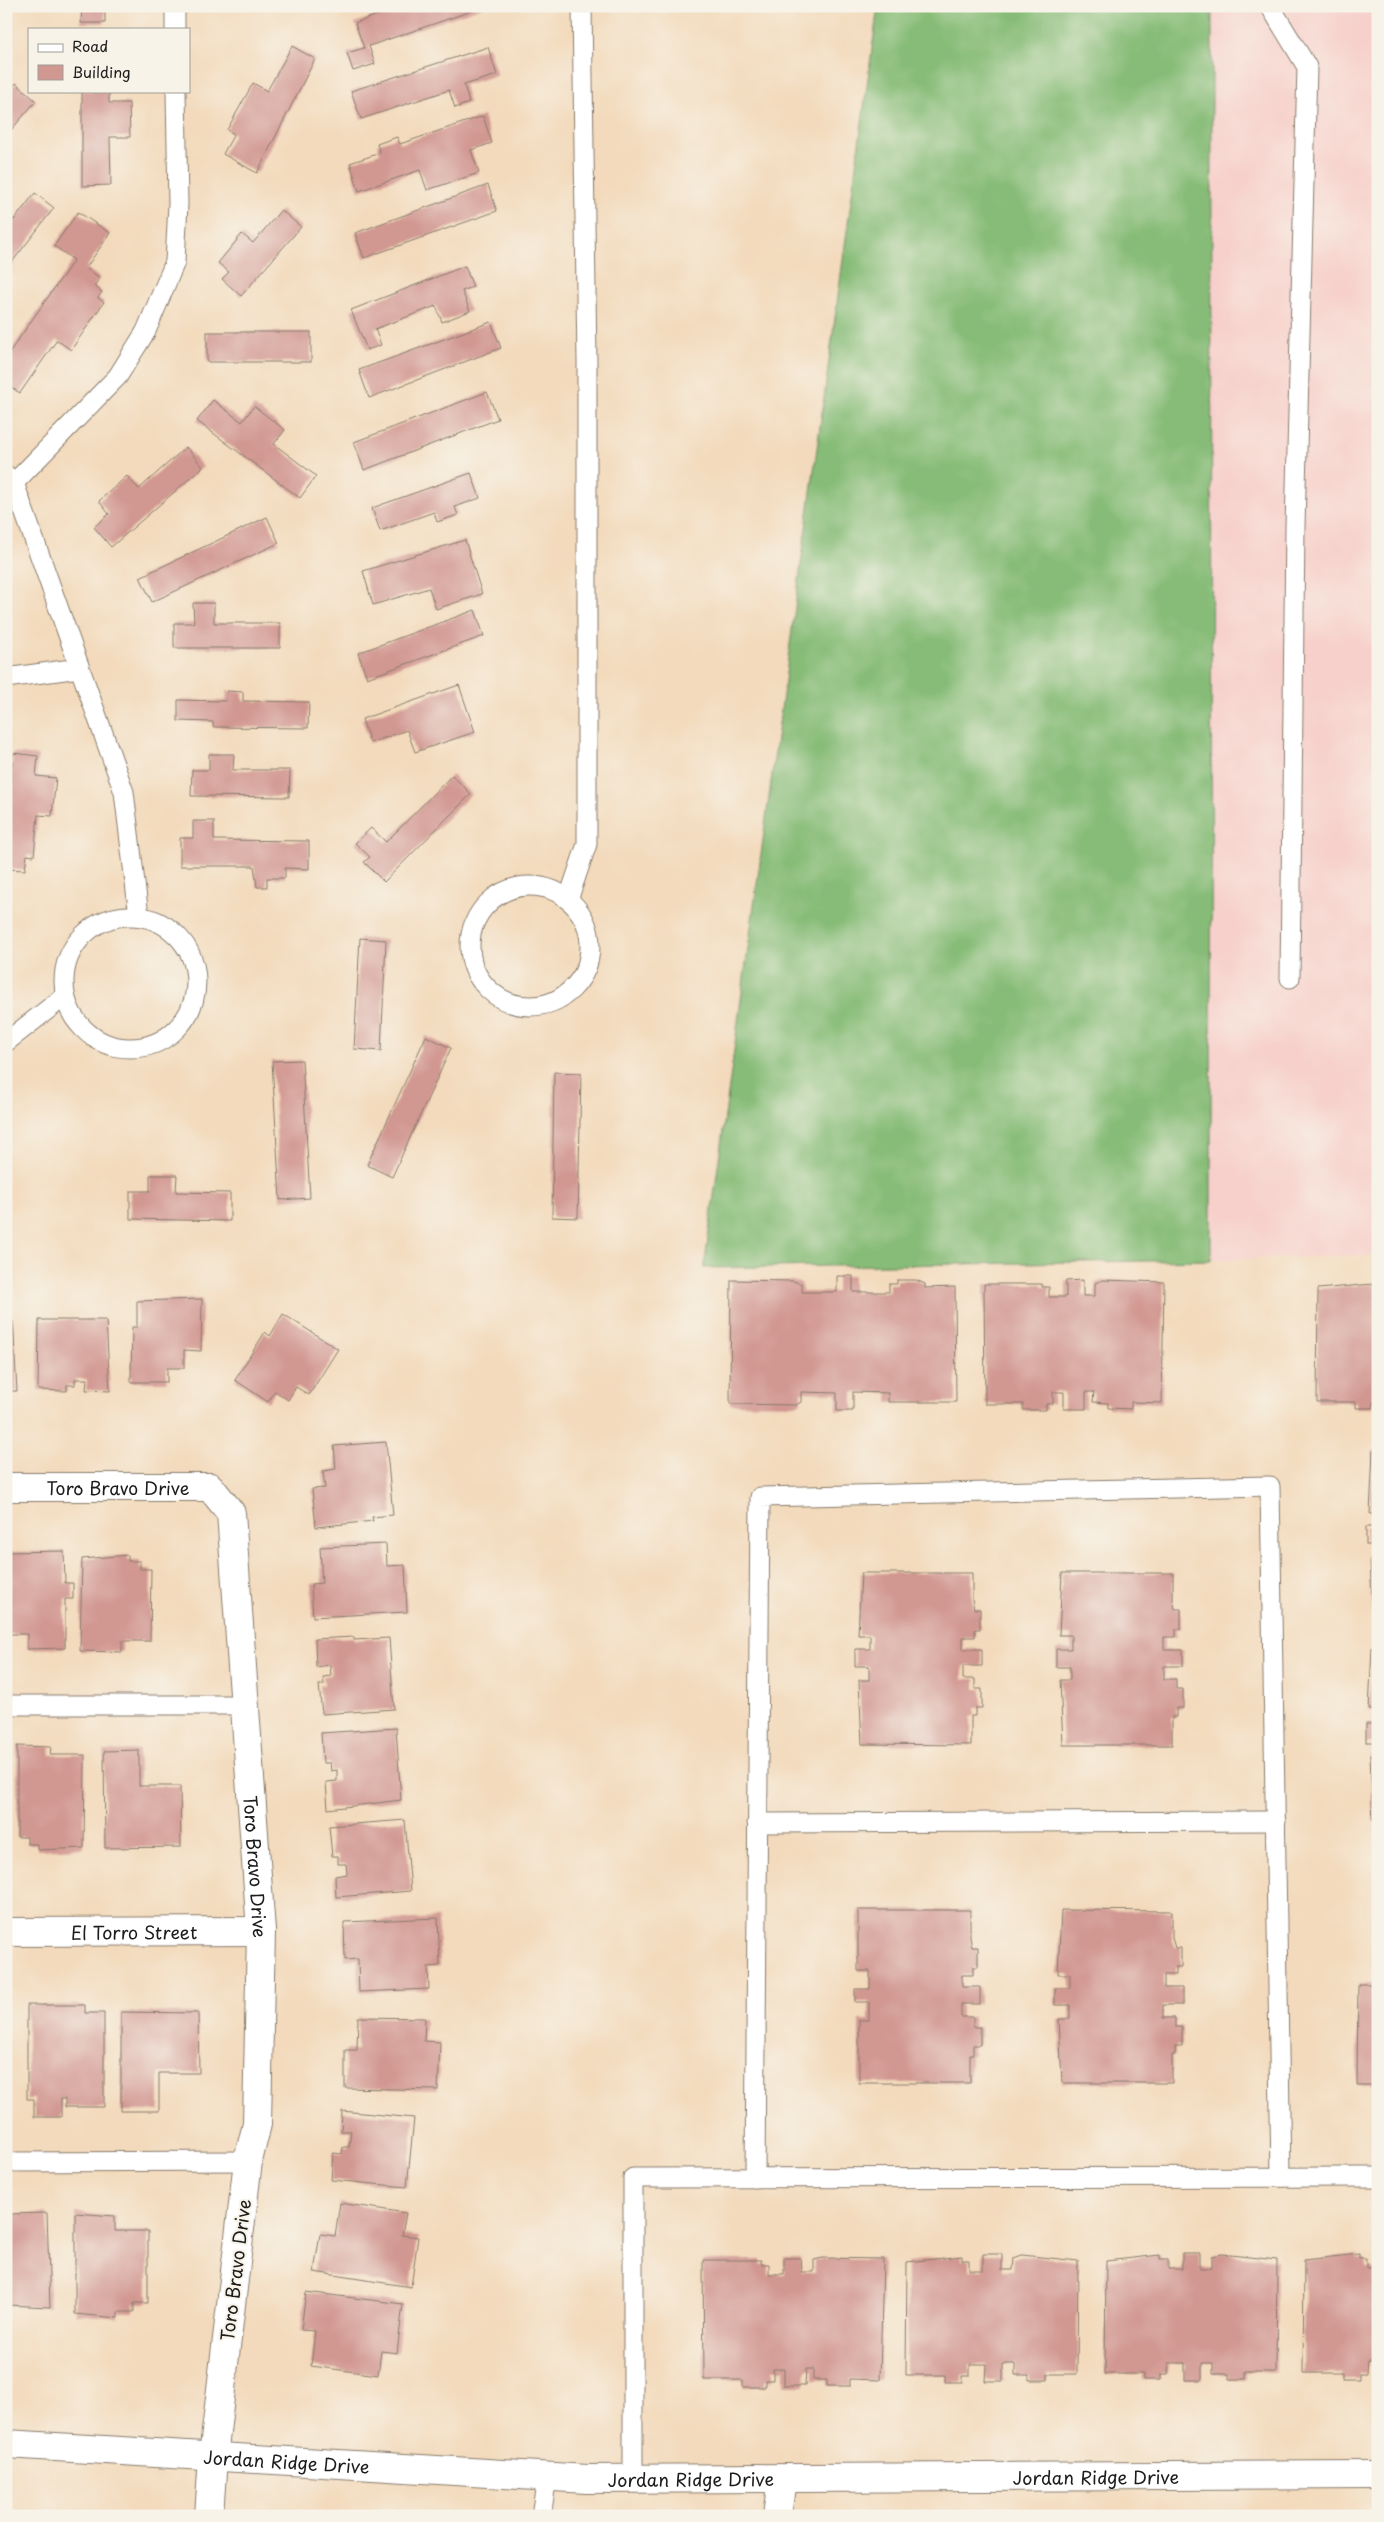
<svg xmlns="http://www.w3.org/2000/svg" width="1384" height="2522" font-family="'Playpen Sans',sans-serif">
  <style>
    .built { fill: #f7d0cb }
    .forest { fill: #86bc77; stroke: #516c4a }
    .building { fill: #d19791 }
    .lines { fill: none; stroke-linecap: round; stroke-linejoin: round }
    .service-casing { stroke: #887b6c; stroke-width: 21 }
    .minor-casing { stroke: #887b6c; stroke-width: 30 }
    .service { stroke: #fff; stroke-width: 19 }
    .minor { stroke: #fff; stroke-width: 28 }
    .labels { text-anchor: middle; dominant-baseline: central; stroke-width: 4; stroke-linejoin: round; paint-order: stroke }
    .street-label { font-size: 18px; fill: #1c1c1c; stroke: #f7f3e8 }
  </style>
  <rect width="100%" height="100%" fill="#f7f3e8"/>
  <filter id="ink" filterUnits="userSpaceOnUse"><feTurbulence type="fractalNoise" baseFrequency=".02" numOctaves="2"/><feDisplacementMap in="SourceGraphic" scale="10" xChannelSelector="R" yChannelSelector="G"/><feConvolveMatrix kernelMatrix="1 2 1 2 8 2 1 2 1" color-interpolation-filters="sRGB"/></filter>
  <filter id="wash" filterUnits="userSpaceOnUse"><feTurbulence type="fractalNoise" baseFrequency=".0096" numOctaves="4" result="noise"/><feDisplacementMap in="SourceGraphic" scale="20" xChannelSelector="R" yChannelSelector="G"/><feGaussianBlur stdDeviation="1.12" result="paint"/><feColorMatrix in="noise" values="0 0 0 0 0 0 0 0 0 0 0 0 0 0 0 0 0 1.4 0 .05"/><feComposite in="paint" operator="in"/></filter>
  <g filter="url(#wash)">
    <rect width="100%" height="100%" fill="#f3dabc"/>
    <path class="built" d="M1212 6H1378V1255L1211 1260Z"/>
    <path class="forest" d="M878 6H1212L1211 1260 704 1268Z"/>
    <g id="blocks">
      <g class="building">
        <path d="M82 6H105V23H81Z"/>
        <path d="M402 6 483 7 369 46 375 64 353 71 347 53 364 48 355 23Z"/>
        <path d="M292 46 315 59 257 173 223 154 234 134 227 130 253 83 267 91Z"/>
        <path d="M488 47 497 75 464 85 469 103 455 108 449 90 361 119 351 91Z"/>
        <path d="M16 83 36 101 6 136V94Z"/>
        <path d="M82 91H109V103H129L130 137H110L111 185 82 186Z"/>
        <path d="M483 116 492 143 471 150 479 173 427 190 420 170 359 191 350 163 380 153 377 144 397 137 400 144Z"/>
        <path d="M488 185 497 211 364 258 355 233Z"/>
        <path d="M35 193 54 208 6 270V214L14 220Z"/>
        <path d="M281 210 301 227 241 296 222 279 229 272 218 263 242 234 253 243Z"/>
        <path d="M78 212 110 233 86 268 100 278 94 286 102 292 98 298 104 302 71 350 57 340 20 393 6 384V357L74 260 54 246Z"/>
        <path d="M465 266 473 287 462 291 470 311 442 322 436 306 375 329 381 345 367 350 351 310Z"/>
        <path d="M491 322 501 348 369 398 359 370Z"/>
        <rect x="207" y="332" width="104" height="30"/>
        <path d="M487 392 498 419 364 470 354 442Z"/>
        <path d="M213 400 242 422 254 406 285 430 274 444 316 476 300 498 197 421Z"/>
        <path d="M186 447 203 467 111 547 94 527 109 514 99 501 127 476 139 489Z"/>
        <path d="M471 473 480 498 455 507 458 515 437 522 434 512 380 531 372 508Z"/>
        <path d="M267 517 279 543 152 602 140 577Z"/>
        <path d="M465 540 482 594 436 609 429 588 373 605 363 571Z"/>
        <path d="M193 603H214V623H280V648H174V623H194Z"/>
        <path d="M475 610 484 636 367 678 358 653Z"/>
        <path d="M459 685 475 732 415 752 407 730 370 743 362 719Z"/>
        <path d="M227 691 243 692V701L309 702 308 728 213 727V722L178 721V700L226 701Z"/>
        <path d="M13 753 38 756 36 776 56 778 52 816 38 815 34 856 27 855 25 870 6 869V817Z"/>
        <path d="M209 754H234L233 770H290L289 797 191 796 192 770H209Z"/>
        <path d="M452 775 471 794 384 882 364 862 370 857 355 843 371 828 386 842Z"/>
        <path d="M193 821H214V840L309 841V869L285 868V878H267V887H257L254 866H180V838H193Z"/>
        <path d="M360 938 386 940 381 1051 354 1049Z"/>
        <path d="M426 1036 451 1048 392 1177 367 1165Z"/>
        <path d="M302 1060 310 1198 280 1200 272 1061Z"/>
        <path d="M554 1072 581 1073 578 1218 552 1217Z"/>
        <path d="M150 1175H177L176 1192 230 1193V1221L130 1219V1191H150Z"/>
        <path d="M837 1276H853V1292H889V1284H897V1280H916L925 1284V1288L955 1287 956 1402H888V1393L853 1392V1411H837V1393L801 1392V1402L796 1405 730 1404 731 1280 793 1281 802 1284V1292H837Z"/>
        <path d="M1083 1280V1296H1095V1283L1103 1280 1164 1282 1162 1403 1131 1402V1409L1108 1408V1403L1093 1402 1094 1392H1086V1409H1064V1392H1053V1404H1046V1410H1023V1404H985L984 1284H1042V1287H1049V1297H1066V1281Z"/>
        <path d="M1373 1284V1287H1378V1403L1373 1402V1408H1356V1402H1317L1318 1289Z"/>
        <path d="M202 1299 201 1351 184 1350V1368H167V1382H131L132 1327H137V1301Z"/>
        <path d="M283 1314 338 1349 309 1395 296 1387 288 1400 275 1391 268 1402 235 1380 265 1332 270 1336Z"/>
        <path d="M39 1320H106L110 1391 86 1390 87 1379H75V1385H67V1391L38 1390Z"/>
        <path d="M6 1321H13L17 1391H6Z"/>
        <path d="M386 1442 393 1515 372 1517 373 1521 316 1527 312 1489 325 1488 323 1471 336 1469 334 1446Z"/>
        <path d="M1373 1451H1378V1514H1370Z"/>
        <rect x="1366" y="1527" width="12" height="18"/>
        <path d="M386 1544 387 1566 405 1565 407 1612 313 1617 311 1584 322 1583 320 1547Z"/>
        <path d="M64 1551 65 1583H73V1599H65V1648L27 1649V1634H6V1552Z"/>
        <path d="M128 1555V1561H140V1569H151L150 1641H122V1652L80 1651 82 1559Z"/>
        <path d="M1370 1558H1378V1623H1373Z"/>
        <path d="M861 1573H972V1599L974 1609H980V1629H975V1637H963V1649H982V1666H963V1679H975V1689H982V1708H975V1716H971V1745L862 1744 859 1680H869V1666H855V1649H870V1635H858Z"/>
        <path d="M1062 1573H1173V1600L1175 1609H1181V1629H1176V1637H1164V1650H1183V1666H1164V1679H1176V1689H1183V1708H1176V1717H1172V1745H1063L1060 1680H1070V1667H1056V1649H1071V1635H1059Z"/>
        <path d="M354 1637V1640L389 1638 394 1709 322 1714 319 1685H324L323 1677 331 1676 330 1665 316 1667 315 1639Z"/>
        <path d="M1372 1647H1378V1710H1369Z"/>
        <rect x="1366" y="1724" width="12" height="18"/>
        <path d="M396 1728 401 1800 328 1809 326 1782 337 1781V1770L331 1771 330 1763H323L321 1733Z"/>
        <path d="M17 1746 51 1747 50 1755H85L84 1848 37 1850V1844H27V1837H17Z"/>
        <path d="M139 1750V1786H180L181 1847 105 1848 104 1751Z"/>
        <path d="M1370 1755H1378V1820H1373Z"/>
        <path d="M405 1820 411 1891 336 1897 335 1876 347 1874 346 1864H338V1856H332L329 1826Z"/>
        <path d="M858 1910H970V1937L972 1947H978V1967H973V1975H962V1987H980V2004H961V2017H973V2027H980V2045H973V2055H970V2083H859V2020H869V2002H855V1989H870V1971H858Z"/>
        <path d="M1061 1910 1172 1911V1938L1175 1948H1181V1967H1175V1975H1164V1988H1182V2005H1163V2018H1175V2027H1182V2046H1175V2055H1172V2083H1062L1059 2019H1070V2005H1055V1988H1070V1974H1058Z"/>
        <path d="M438 1918 440 1966 428 1967 429 1989 359 1992 358 1959 345 1960 344 1922Z"/>
        <path d="M1358 1984H1378V2085H1357Z"/>
        <path d="M27 2005H85V2013H104V2107H65V2099H61V2117H34V2099H27Z"/>
        <path d="M121 2012 198 2013 199 2073H159V2111H121Z"/>
        <path d="M358 2017 425 2018 424 2041 440 2042 438 2090 345 2088V2050H357Z"/>
        <path d="M342 2111 414 2118 407 2187 331 2180 333 2153 342 2154 343 2147H349L351 2131H341Z"/>
        <path d="M340 2203 406 2213 402 2235 418 2237 411 2287 314 2272 320 2234 335 2236Z"/>
        <path d="M47 2213 50 2307 6 2305 8 2214Z"/>
        <path d="M75 2213 115 2216V2231H148V2303H134V2312H118V2318L75 2314Z"/>
        <path d="M1182 2253H1200V2268H1212V2256L1221 2254 1277 2260 1276 2372H1246V2379H1229V2374H1213V2363H1202V2380H1185V2363H1169L1168 2374H1161V2380H1143V2374H1105L1106 2261 1160 2255V2259H1168V2269H1182Z"/>
        <path d="M983 2254H1002V2270H1013L1014 2258 1022 2255 1078 2261 1077 2374H1048V2380H1029V2375H1015V2364H1003V2381H985L986 2364H970V2376H962V2382H945V2375H906L907 2262 962 2256V2260H969V2270H983Z"/>
        <path d="M1359 2254V2258H1366V2268H1378V2362H1367L1366 2374H1359V2380H1342V2373H1303L1304 2260Z"/>
        <path d="M784 2258H801L802 2272H814V2260L823 2258 883 2259 880 2380 850 2379V2386H827V2380H813V2369H806L805 2386H784V2369H773V2380H765V2387H743V2380H704L703 2260H761V2264H769V2274H784Z"/>
        <path d="M306 2292 403 2304 397 2353 381 2351 378 2375 311 2366 315 2331 301 2330Z"/>
      </g>
    </g>
  </g>
  <g filter="url(#ink)">
    <use href="#blocks" fill-opacity="0" stroke="#887b6c" stroke-width="1"/>
    <g class="lines">
      <g class="service-casing">
        <g id="service">
          <path d="M175 6V29"/>
          <path d="M1270 6 1307 67 1295 527 1290 978"/>
          <path d="M6 475 14 483 124 792 139 916"/>
          <path d="M14 483 118 376 146 331 175 262 178 204 176 91"/>
          <path d="M6 678 79 668"/>
          <circle cx="530" cy="946" r="60"/>
          <path d="M568 900 587 844V363L582 6"/>
          <circle cx="130" cy="982" r="66"/>
          <path d="M6 1042 65 996"/>
          <path d="M6 1705H245"/>
          <path d="M757 1823 1276 1821"/>
          <path d="M6 2162 248 2161"/>
          <path d="M755 2178 760 1497 1270 1486 1281 2177"/>
          <path d="M633 2479V2178L1378 2177"/>
          <path d="M541 2516 547 2477"/>
        </g>
      </g>
      <g class="minor-casing">
        <g id="minor">
          <path id="s1" d="M6 1487H210L231 1513 261 1931 257 2124 248 2161 213 2457 209 2516"/>
          <path id="s2" d="M6 1932 261 1931"/>
          <path id="s3" d="M6 2444 587 2479 1378 2475"/>
          <path d="M777 2516 782 2479"/>
        </g>
      </g>
      <use href="#service" class="service"/>
      <use href="#minor" class="minor"/>
    </g>
  </g>
  <g class="labels">
    <g class="street-label">
      <text stroke="none"><textPath href="#s1" startOffset="112">Toro Bravo Drive</textPath></text>
      <text stroke="none"><textPath href="#s1" startOffset="592">Toro Bravo Drive</textPath></text>
      <text stroke="none"><textPath href="#s2" startOffset="128">El Torro Street</textPath></text>
      <text transform="translate(235 2270) rotate(-83)">Toro Bravo Drive</text>
      <text stroke="none"><textPath href="#s3" startOffset="281">Jordan Ridge Drive</textPath></text>
      <text stroke="none"><textPath href="#s3" startOffset="1091">Jordan Ridge Drive</textPath></text>
      <text stroke="none"><textPath href="#s3" startOffset="686">Jordan Ridge Drive</textPath></text>
    </g>
  </g>
  <rect width="1384" height="2522" fill="none" stroke="#f7f3e8" stroke-width="25"/>
  <rect x="28" y="28" width="162" height="65" fill="#f7f3e8" stroke="#9f9d96"/>
  <rect x="38" y="44" width="25" height="8" fill="#ffffff" stroke="#9f9d96"/>
  <text x="72" y="52" font-size="15" fill="#1c1c1c">Road</text>
  <rect x="38" y="65" width="25" height="15" fill="#d19791" stroke="#9f9d96"/>
  <text x="72" y="78" font-size="15" fill="#1c1c1c">Building</text>
</svg>
